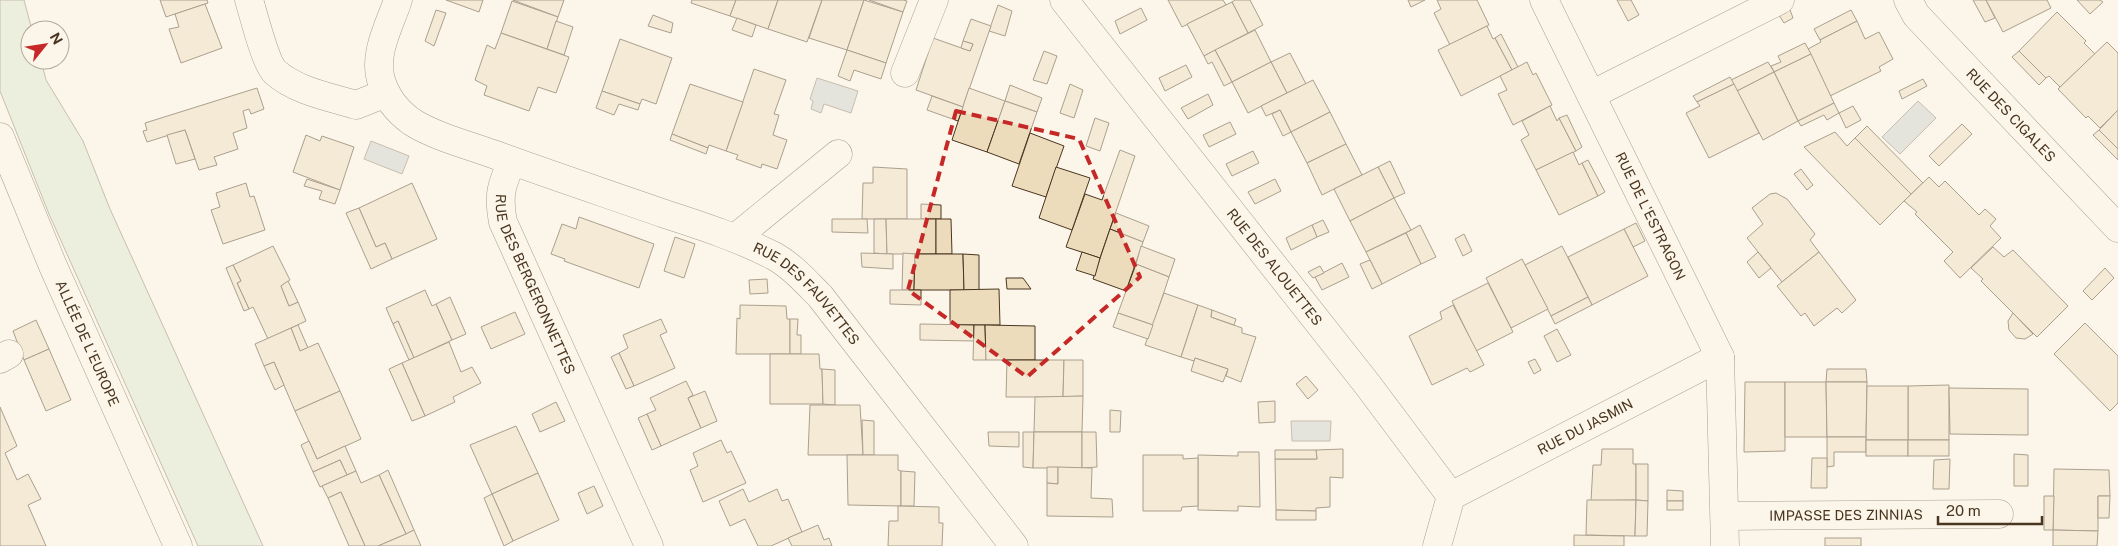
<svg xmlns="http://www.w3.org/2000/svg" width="2118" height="546" font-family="'Public Sans',sans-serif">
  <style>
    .green { fill: #dce7d0; stroke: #887966 }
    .water { fill: #c9cecd; stroke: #887966 }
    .building { fill: #ecdcbc; stroke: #4a3520 }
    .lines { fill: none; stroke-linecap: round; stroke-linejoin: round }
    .minor-casing { stroke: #4a3520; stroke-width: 29 }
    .minor { stroke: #fbf6e9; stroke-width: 28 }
    .marked { fill: none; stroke: #c62828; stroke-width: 4; stroke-dasharray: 10 6; stroke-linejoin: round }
    .labels { text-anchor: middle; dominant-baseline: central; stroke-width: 4; stroke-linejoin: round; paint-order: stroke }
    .street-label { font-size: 14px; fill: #4a3520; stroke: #fbf6e9 }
  </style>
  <rect width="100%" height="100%" fill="#fbf6e9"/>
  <path class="green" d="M0 0H24L32 30H30V60H41L46 80 83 141 110 209 263 546H198L49 214 0 91Z"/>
  <g class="water">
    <path d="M817 78 858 91 851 113 824 104 821 113 811 109 813 101 810 99Z"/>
    <path d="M1918 101 1936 118 1900 154 1882 137Z"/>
    <path d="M371 141 409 156 402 174 364 159Z"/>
    <path d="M1291 421H1331L1330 441H1292Z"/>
  </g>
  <g class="building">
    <path d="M160 0H207L208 3 166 17Z"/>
    <path d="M446 0H483L479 12Z"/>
    <path d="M513 0H564L558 17Z"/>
    <path d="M692 0H736L730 16 691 3Z"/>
    <path d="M736 0H778L768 29 730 16Z"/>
    <path d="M778 0H822L807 42 768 29Z"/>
    <path d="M822 0H864L847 50 809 38Z"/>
    <path d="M864 0 903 12 886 63 847 50Z"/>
    <path d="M869 0H903L907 1 903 12Z"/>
    <path d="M1168 0H1223L1226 5 1182 27Z"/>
    <path d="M1235 0H1250L1263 25 1248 33 1232 2Z"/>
    <path d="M1408 0H1425L1411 7Z"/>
    <path d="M1437 0H1477L1489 25 1450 45 1434 13 1441 9Z"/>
    <path d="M1617 0H1631L1639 15 1628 21Z"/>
    <path d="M1973 0H1986L1995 18 1985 22Z"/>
    <path d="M1986 0H2047L2051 8 2003 32Z"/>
    <path d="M2077 0H2100L2103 2 2090 14Z"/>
    <path d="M512 1 558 17 547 49 501 33Z"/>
    <path d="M1232 2 1248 33 1204 56 1187 24Z"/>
    <path d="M205 4 222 48 181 63 169 29 179 27 175 14Z"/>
    <path d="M998 5 1012 11 1005 36 989 31Z"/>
    <path d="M1141 8 1147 20 1120 34 1115 21Z"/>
    <path d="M436 10 446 13 434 46 425 41Z"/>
    <path d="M1790 10 1793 18 1784 23 1779 15Z"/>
    <path d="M1851 10 1857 21 1820 40 1814 29Z"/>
    <path d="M2057 12 2086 41 2084 43 2095 54 2060 87 2049 76 2046 78 2019 51Z"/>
    <path d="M653 15 673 23 671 33 648 26Z"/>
    <path d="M737 18 756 25 752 37 732 30Z"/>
    <path d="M971 19 991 26 963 107 916 90 933 38 970 51 973 44 963 41Z"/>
    <path d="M556 21 573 27 564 55 547 49Z"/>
    <path d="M1857 21 1865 39 1879 32 1893 59 1879 67 1881 71 1830 96 1808 49 1821 42 1820 40Z"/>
    <path d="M1487 26 1493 39 1495 38 1512 70 1461 96 1438 50Z"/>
    <path d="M1255 30 1271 62 1232 82 1215 50Z"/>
    <path d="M501 33 569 57 556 93 538 87 529 111 484 95 487 86 475 80 487 45 495 49Z"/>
    <path d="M1501 34 1518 67 1512 70 1495 38Z"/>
    <path d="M620 39 672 58 656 104 642 99 640 104 602 91Z"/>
    <path d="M963 41 973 44 970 51 961 48Z"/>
    <path d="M2107 42 2118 53V110L2100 128 2088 116 2086 118 2058 89Z"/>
    <path d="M1805 43 1811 54 1774 72 1771 66 1781 62 1778 56Z"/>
    <path d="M847 50 886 63 881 79 854 70 850 81 838 76Z"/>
    <path d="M1215 50 1232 82 1224 86 1212 62 1208 64 1204 56Z"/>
    <path d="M1044 51 1057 56 1047 84 1033 80Z"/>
    <path d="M2019 51 2046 78 2039 85 2012 57Z"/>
    <path d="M1290 53 1306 84 1287 93 1271 62Z"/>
    <path d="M1811 54 1834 103 1798 121 1774 72Z"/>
    <path d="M1271 62 1287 93 1248 113 1232 82Z"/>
    <path d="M1527 62 1533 75 1536 73 1552 105 1513 125 1498 94 1507 90 1500 76Z"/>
    <path d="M1768 62 1774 72 1737 91 1731 80Z"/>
    <path d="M1186 65 1192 77 1165 91 1159 78Z"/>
    <path d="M754 69 786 80 774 114 779 115 773 135 787 140 777 169 762 164 761 168 736 159 738 155 726 151Z"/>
    <path d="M1774 72 1798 121 1763 140 1737 91Z"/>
    <path d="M1730 77 1734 84 1697 102 1693 96Z"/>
    <path d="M1923 79 1927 86 1902 99 1899 91Z"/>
    <path d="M1313 80 1330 112 1291 132 1280 110 1266 116 1261 106Z"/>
    <path d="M690 84 743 102 726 151 709 145 708 148 672 134Z"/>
    <path d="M1070 84 1083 90 1074 118 1060 113Z"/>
    <path d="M1734 84 1759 133 1709 158 1686 113 1700 106 1697 102Z"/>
    <path d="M1010 85 1042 98 1037 112 1005 101Z"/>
    <path d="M257 88 264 109 251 114 249 109 243 111 247 128 233 133 238 149 214 157 217 165 199 170 185 130 147 142 143 131 147 130 145 123Z"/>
    <path d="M969 88 1005 101 987 152 952 140Z"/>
    <path d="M602 91 640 104 638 110 619 104 614 115 596 108Z"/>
    <path d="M1208 94 1213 105 1188 119 1181 108Z"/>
    <path d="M932 96 963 107 958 121 927 110Z"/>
    <path d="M1005 101 1037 112 1019 164 987 152Z"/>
    <path d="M1834 103 1839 113 1827 120 1824 115 1801 126 1798 121Z"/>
    <path d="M1550 106 1557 121 1559 118 1576 151 1536 170 1521 140 1529 135 1522 121Z"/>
    <path d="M1853 106 1861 120 1846 128 1839 113Z"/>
    <path d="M1280 110 1291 132 1283 136 1272 114Z"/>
    <path d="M2118 110V149L2099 130Z"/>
    <path d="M1330 112 1346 144 1307 163 1291 132Z"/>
    <path d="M1567 115 1582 147 1576 151 1559 118Z"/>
    <path d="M1095 118 1109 123 1100 151 1086 146Z"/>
    <path d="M1230 122 1236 134 1209 147 1203 135Z"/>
    <path d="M1962 124 1972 134 1939 166 1929 156Z"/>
    <path d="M1867 126 1923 183 1911 194 1855 138Z"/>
    <path d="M185 130 195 159 176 164 167 135Z"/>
    <path d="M2099 130 2118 149V160L2093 135Z"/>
    <path d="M1835 132 1847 146 1855 138 1911 194 1880 225 1804 147Z"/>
    <path d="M1030 133 1064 146 1046 197 1012 186Z"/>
    <path d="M672 134 708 148 706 154 670 140Z"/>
    <path d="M306 135 320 141 322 136 354 147 340 190 293 172Z"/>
    <path d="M1346 144 1362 175 1322 195 1307 163Z"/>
    <path d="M1120 150 1135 156 1100 258 1066 247 1085 194 1102 200Z"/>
    <path d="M1253 151 1259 163 1232 176 1226 164Z"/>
    <path d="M1573 152 1579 165 1582 163 1598 196 1559 215 1536 170Z"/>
    <path d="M1588 160 1605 192 1598 196 1582 163Z"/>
    <path d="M1390 161 1405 193 1394 198 1378 167Z"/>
    <path d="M873 167 907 169V219H862L863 183H873Z"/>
    <path d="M1056 167 1090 178 1072 230 1039 218Z"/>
    <path d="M1378 167 1394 198 1350 221 1334 189Z"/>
    <path d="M1801 169 1813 185 1807 190 1794 174Z"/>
    <path d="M1929 177 1939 187 1945 181 1979 215 1985 209 1996 219 1990 226 2001 238 1960 278 1944 261 1953 252 1915 214 1917 212 1904 201Z"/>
    <path d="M307 179 340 190 335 204 319 199 322 191 304 186Z"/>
    <path d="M1275 179 1281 191 1255 204 1248 192Z"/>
    <path d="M246 183 250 197 254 196 265 230 223 244 211 210 220 207 216 193Z"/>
    <path d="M412 183 437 239 392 259 385 243 376 247 359 208Z"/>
    <path d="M1776 193 1787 199 1815 234 1810 240 1819 252 1782 282 1747 238 1763 224 1752 208 1770 194Z"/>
    <path d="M1394 198 1411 230 1366 252 1350 221Z"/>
    <path d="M921 204 941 205V219H921Z"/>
    <path d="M359 208 376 247 385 243 392 259 371 269 346 213Z"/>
    <path d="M1116 213 1149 226 1143 242 1110 229Z"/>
    <path d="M579 217 654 244 639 288 564 261 565 259 551 254 562 224 576 229Z"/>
    <path d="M832 219H867L868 233 832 232Z"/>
    <path d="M874 219H886L887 254 874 253Z"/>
    <path d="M886 219H936V254H887Z"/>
    <path d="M936 219H951L952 254H936Z"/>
    <path d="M1323 220 1329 232 1317 237 1312 225Z"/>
    <path d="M1636 223 1645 241 1633 247 1624 229Z"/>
    <path d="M1312 225 1317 237 1291 250 1286 238Z"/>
    <path d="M1420 225 1436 257 1421 264 1406 233Z"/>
    <path d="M1110 229 1143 242 1126 291 1093 279Z"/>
    <path d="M1624 229 1648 276 1592 305 1568 257Z"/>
    <path d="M1406 233 1421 264 1382 284 1366 252Z"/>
    <path d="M1464 234 1472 251 1463 256 1455 239Z"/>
    <path d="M675 237 695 244 684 278 664 271Z"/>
    <path d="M273 246 290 280 281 286 289 306 298 302 306 321 268 339 253 307 249 309 237 283 241 281 233 265Z"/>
    <path d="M1141 246 1175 259 1169 277 1136 264Z"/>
    <path d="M1562 246 1588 297 1551 316 1525 265Z"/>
    <path d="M1993 247 2004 257 2013 250 2068 306 2037 337 1981 281 1983 279 1971 268Z"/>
    <path d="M1082 252 1100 258 1095 276 1076 270Z"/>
    <path d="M1758 252 1771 268 1759 278 1747 262Z"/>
    <path d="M1819 252 1856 300 1842 313 1837 308 1814 326 1805 313 1801 316 1777 286Z"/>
    <path d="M861 253 893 254V269L862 267Z"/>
    <path d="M903 253 915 254 914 290H902Z"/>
    <path d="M915 254H963L964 290H914Z"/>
    <path d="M963 254 979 255V290H964Z"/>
    <path d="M1522 259 1548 309 1511 328 1486 278Z"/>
    <path d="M1370 260 1382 284 1372 289 1360 264Z"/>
    <path d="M1342 263 1349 277 1322 290 1315 277Z"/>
    <path d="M1136 264 1169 277 1153 325 1118 313Z"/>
    <path d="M233 265 241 281 237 283 249 309 244 311 226 268Z"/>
    <path d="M1320 266 1324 273 1313 278 1308 272Z"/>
    <path d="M2105 268 2114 278 2092 300 2083 291Z"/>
    <path d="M1006 278H1023L1031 289H1007Z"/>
    <path d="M767 279 768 293 750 294 749 280Z"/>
    <path d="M288 281 298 302 289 306 281 286Z"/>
    <path d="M1488 283 1513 332 1476 351 1452 301Z"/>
    <path d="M999 289 1000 325H950V290Z"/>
    <path d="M425 290 432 306 436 304 452 340 414 358 398 321 393 324 386 308Z"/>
    <path d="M890 290H921V305L890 304Z"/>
    <path d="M1164 293 1198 305 1181 357 1145 345Z"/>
    <path d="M450 297 466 334 452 340 436 304Z"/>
    <path d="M1588 297 1592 305 1555 324 1551 316Z"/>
    <path d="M740 305 786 306 787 319H790V354H736L737 318 740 319Z"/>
    <path d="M1198 305 1212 310 1211 317 1242 328V333L1256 337 1241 382 1226 376 1228 369 1195 358 1194 361 1181 357Z"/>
    <path d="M1453 305 1484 365 1470 372 1467 368 1432 385 1409 336 1442 319 1440 312Z"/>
    <path d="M1212 310 1236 319 1234 325 1211 317Z"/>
    <path d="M515 312 525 334 491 349 481 327Z"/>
    <path d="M1118 313 1153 325 1148 339 1113 327Z"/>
    <path d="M2013 313 2033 334 2025 339 2016 338 2009 330 2008 321Z"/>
    <path d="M661 319 667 332 660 335 675 368 634 386 619 353 628 348 623 335Z"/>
    <path d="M790 319H798L797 335H801V354H790Z"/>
    <path d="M36 320 49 349 24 360 13 331Z"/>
    <path d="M398 321 414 358 409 360 393 324Z"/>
    <path d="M2085 323 2118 356V403L2110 411 2054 354Z"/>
    <path d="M920 324 974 325V341L920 340Z"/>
    <path d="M298 325 308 348 300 351 291 328Z"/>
    <path d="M974 325H985L986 360H973Z"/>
    <path d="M985 325 1035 326V360H986Z"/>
    <path d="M291 328 300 351 318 343 340 391 295 411 274 362 264 366 255 344Z"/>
    <path d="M1557 329 1571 355 1557 362 1544 336Z"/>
    <path d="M449 342 461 372 472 367 481 383 453 397 455 402 425 416 402 363Z"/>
    <path d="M49 349 71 400 46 411 24 360Z"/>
    <path d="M619 353 634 386 626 389 611 357Z"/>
    <path d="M770 354H819L820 369H822L823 404H770Z"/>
    <path d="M1195 358 1228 369 1223 382 1191 371Z"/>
    <path d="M1535 359 1541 370 1534 374 1528 362Z"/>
    <path d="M1007 360H1064L1063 397H1006Z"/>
    <path d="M1064 360H1083V396L1063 397Z"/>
    <path d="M274 362 284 385 275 390 264 366Z"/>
    <path d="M402 363 425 416 412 421 389 369Z"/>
    <path d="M822 369 835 370V405L823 404Z"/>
    <path d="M1827 369H1866L1867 382H1826Z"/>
    <path d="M1306 376 1318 390 1308 399 1296 384Z"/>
    <path d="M686 381 693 395 688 398 701 428 661 446 647 414 656 410 650 398Z"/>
    <path d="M1745 382H1785V451L1744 452Z"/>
    <path d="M1785 382H1826L1827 437H1785Z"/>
    <path d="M1826 382H1867L1866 437H1827Z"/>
    <path d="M1949 385V440H1908V386Z"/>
    <path d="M1867 386H1908V440H1866Z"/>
    <path d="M1949 388 2028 389V435L1950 434Z"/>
    <path d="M340 391 361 439 317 459 295 411Z"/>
    <path d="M705 391 717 421 701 428 688 398Z"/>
    <path d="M1083 396 1082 432H1034L1035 397Z"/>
    <path d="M1275 401V422L1259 423 1258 402Z"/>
    <path d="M556 402 565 421 540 432 532 414Z"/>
    <path d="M810 405H860L863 455H808Z"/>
    <path d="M0 407 17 446 5 453 17 480 28 474 41 499 28 505 46 546H0Z"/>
    <path d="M1110 410 1121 411 1120 432H1110Z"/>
    <path d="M647 414 661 446 652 450 638 418Z"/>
    <path d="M862 420 874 421V455H863Z"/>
    <path d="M516 426 538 473 492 494 470 445Z"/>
    <path d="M988 432H1019V447L989 446Z"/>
    <path d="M1023 432H1034L1033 468 1023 467Z"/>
    <path d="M1034 432H1082V468H1033Z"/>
    <path d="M1082 432H1096L1097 467 1082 468Z"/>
    <path d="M1827 437H1866V452H1834V466L1827 467Z"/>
    <path d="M721 440 727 453 731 451 746 483 703 502 690 470 698 466 693 453Z"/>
    <rect x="1866" y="440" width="42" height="16"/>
    <rect x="1908" y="440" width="41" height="16"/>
    <path d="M309 441 317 459 345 446 356 471 347 475 340 460 313 472 301 445Z"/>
    <path d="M1343 449V478L1330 477V507L1316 508V511L1276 510 1275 459H1317L1316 450Z"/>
    <path d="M1602 449H1633V464H1636V500L1591 501 1593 465H1601Z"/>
    <path d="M1275 450H1316L1317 459H1275Z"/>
    <path d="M1238 452H1259L1260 507 1238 506V511L1198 510V455L1238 456Z"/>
    <path d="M2014 454 2028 455V486H2014Z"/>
    <path d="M847 455H898V470L901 471V506L848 505Z"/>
    <path d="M1143 455H1183V459L1198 458V506L1182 507 1181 511H1143Z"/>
    <path d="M1812 458H1827V488H1811Z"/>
    <path d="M1950 459 1949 489H1933L1934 460Z"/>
    <path d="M340 460 347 475 320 487 313 472Z"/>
    <path d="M1636 464H1648V501L1636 500Z"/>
    <path d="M1047 467H1058V484L1047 483Z"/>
    <path d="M1058 467 1092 468 1091 498 1112 499 1113 517 1047 516V483L1058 484Z"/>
    <path d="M2054 469 2109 470 2110 496H2098V531L2053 530Z"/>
    <path d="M388 470 414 530 406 534 379 475Z"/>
    <path d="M356 471 361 483 379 475 406 534 378 546H365L341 492 328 498 322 486Z"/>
    <path d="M901 471 915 472 914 506H901Z"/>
    <path d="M538 473 559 520 513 541 492 494Z"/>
    <path d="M594 486 603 506 587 514 578 493Z"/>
    <path d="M743 489 749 502 777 489 782 501 788 499 802 532 771 546H758L745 519 730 526 719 501Z"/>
    <path d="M1667 490 1683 491V501H1667Z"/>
    <path d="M341 492 365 546H349L328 498Z"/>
    <path d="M492 494 513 541 504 546 484 498Z"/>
    <path d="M2044 496H2054L2053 530H2044Z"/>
    <path d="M2098 496H2110L2109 518H2098Z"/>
    <path d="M1587 500H1636L1635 536 1586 535Z"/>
    <path d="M1636 500 1648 501 1647 536H1635Z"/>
    <rect x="1667" y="501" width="16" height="9"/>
    <path d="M898 506 939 507V523H943L942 546H888L889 521H898Z"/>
    <path d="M1276 510 1316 511V520H1276Z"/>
    <path d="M818 525 824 540 829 538 832 546H792L788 538Z"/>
    <path d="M414 530 421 546H378L406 534Z"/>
    <path d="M2053 530 2098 531 2097 546H2053Z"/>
    <path d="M1574 535 1624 536V546H1574Z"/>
    <rect x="1825" y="538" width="36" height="8"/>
  </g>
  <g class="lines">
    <g class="minor-casing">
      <g id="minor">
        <path d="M249 0C254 16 265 62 275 72 296 91 330 97 356 105L386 93"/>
        <path id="s1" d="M398 0C390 24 373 54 381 80 386 97 398 112 412 122 434 136 468 145 493 154 550 175 608 194 665 214 702 226 739 238 774 256 792 266 806 282 820 296L1014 546"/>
        <path id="s2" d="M1064 0 1367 384 1451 496 1437 546"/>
        <path id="s3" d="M1544 0 1720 357 1725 546"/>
        <path id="s4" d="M1908 0 1916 15 2118 228"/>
        <path d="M905 73 934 0"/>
        <path d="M1591 95 1780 0"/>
        <path id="s5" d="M0 137 53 266 178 546"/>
        <path id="s6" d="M512 161C501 186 498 195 503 222L649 546"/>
        <path d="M735 238 838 154"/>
        <path d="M0 359 9 354"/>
        <path id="s7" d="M1451 496 1720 357"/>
        <path id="s8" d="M1725 516 1999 514"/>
      </g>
    </g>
    <use href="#minor" class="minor"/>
  </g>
  <path d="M0 0H2118V546H0ZM956 111 1079 139 1140 277 1027 377 908 290Z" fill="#fbf6e9" fill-opacity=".55" fill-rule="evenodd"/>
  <path class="marked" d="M956 111 1079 139 1140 277 1027 377 908 290Z"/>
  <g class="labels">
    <g class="street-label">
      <text stroke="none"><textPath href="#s4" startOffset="155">RUE DES CIGALES</textPath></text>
      <text stroke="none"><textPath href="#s3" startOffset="241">RUE DE L'ESTRAGON</textPath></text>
      <text stroke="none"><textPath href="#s2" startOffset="340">RUE DES ALOUETTES</textPath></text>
      <text stroke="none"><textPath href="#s6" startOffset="132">RUE DES BERGERONNETTES</textPath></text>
      <text stroke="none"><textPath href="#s1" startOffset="572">RUE DES FAUVETTES</textPath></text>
      <text stroke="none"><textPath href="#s5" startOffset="224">ALLÉE DE L'EUROPE</textPath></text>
      <text stroke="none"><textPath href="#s7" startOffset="151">RUE DU JASMIN</textPath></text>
      <text stroke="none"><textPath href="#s8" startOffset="121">IMPASSE DES ZINNIAS</textPath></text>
    </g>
  </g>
  <g transform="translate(45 45) rotate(60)"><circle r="24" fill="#fbf6e9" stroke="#b4a999"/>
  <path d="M0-4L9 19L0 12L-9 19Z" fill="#c62828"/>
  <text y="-8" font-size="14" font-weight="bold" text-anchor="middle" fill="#4a3520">N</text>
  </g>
  <path d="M1938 516v8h104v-8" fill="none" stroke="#4a3520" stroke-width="2.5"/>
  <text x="1946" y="516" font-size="15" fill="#4a3520" stroke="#fbf6e9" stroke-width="4" paint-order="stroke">20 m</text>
</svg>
